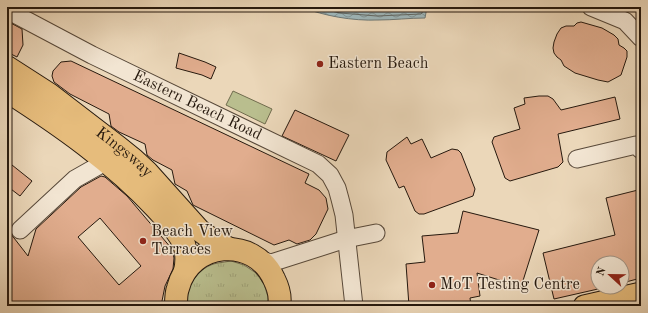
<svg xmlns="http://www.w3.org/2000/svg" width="648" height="313" font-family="'Old Standard TT',serif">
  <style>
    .grass { fill: url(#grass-tufts); stroke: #706c4e }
    .park { fill: #b9be8e; stroke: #706c4e }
    .water { fill: url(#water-waves); stroke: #6e7876 }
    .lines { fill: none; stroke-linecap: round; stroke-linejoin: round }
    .shore { stroke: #626864; stroke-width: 1 }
    .building { fill: #e1ad8e; stroke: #26190e; fill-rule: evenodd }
    .minor-casing { stroke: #574839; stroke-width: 19 }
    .major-casing { stroke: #26190e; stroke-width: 23 }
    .highway-casing { stroke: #26190e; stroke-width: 24 }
    .minor { stroke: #f2e5d2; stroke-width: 17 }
    .major { stroke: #e6bc7c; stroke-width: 21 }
    .highway { stroke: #e6bc7c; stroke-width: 22 }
    .poi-dot { fill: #8f2418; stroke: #f2e5d2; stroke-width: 1.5 }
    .labels { text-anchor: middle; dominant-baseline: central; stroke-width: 3; stroke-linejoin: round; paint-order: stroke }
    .poi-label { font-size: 16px; fill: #26190e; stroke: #f2e5d2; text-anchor: start }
    .street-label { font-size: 16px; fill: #26190e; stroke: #f2e5d2 }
  </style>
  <defs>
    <pattern id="grass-tufts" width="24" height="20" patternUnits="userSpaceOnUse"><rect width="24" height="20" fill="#b9be8e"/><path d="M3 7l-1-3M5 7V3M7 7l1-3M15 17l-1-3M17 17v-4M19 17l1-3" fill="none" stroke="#9fa379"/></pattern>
    <pattern id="water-waves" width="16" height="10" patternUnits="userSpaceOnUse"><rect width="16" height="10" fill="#9eb7bb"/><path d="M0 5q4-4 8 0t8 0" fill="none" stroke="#819496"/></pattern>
  </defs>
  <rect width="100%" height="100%" fill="#ebd7b9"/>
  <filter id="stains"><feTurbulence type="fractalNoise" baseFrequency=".005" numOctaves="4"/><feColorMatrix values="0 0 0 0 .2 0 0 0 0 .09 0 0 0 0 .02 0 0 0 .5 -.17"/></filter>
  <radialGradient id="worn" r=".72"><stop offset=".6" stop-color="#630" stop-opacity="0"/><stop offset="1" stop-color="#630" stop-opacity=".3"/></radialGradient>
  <path class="grass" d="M231 261 244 265 256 273 264 284 268 297V306H187C184 287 199 266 218 263 222 262 227 262 231 261Z"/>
  <path class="park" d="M233 91 272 109 265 124 226 105Z"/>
  <path class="water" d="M301 7H427L425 18C409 18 394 20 378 20 352 21 325 16 301 7Z"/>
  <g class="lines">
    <g class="shore">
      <path d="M314 7 340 13 377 16 421 14 422 13 423 7"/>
      <path d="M335 7C362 13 389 9 416 9L418 7"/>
    </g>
  </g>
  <g class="building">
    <path d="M7 21 22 29 23 45 17 57 7 52Z"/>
    <path d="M581 22 602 28 614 35 618 39 619 45 624 48 627 51V57L621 75 608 82 598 80 575 73 564 66 561 60 557 57 554 53 553 48 554 42 557 34 561 28 566 26H574L577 23Z"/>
    <path d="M179 53 205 62 216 67 211 79 202 75 176 68Z"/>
    <path d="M71 61 309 174 305 183 319 190 326 198 328 209 316 234 310 240 297 244 289 240 274 245 193 205 187 191 175 184 172 170 153 160 147 155 145 144 119 132 111 126 109 114 70 94 54 82 52 76 53 71 61 62Z"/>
    <path d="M539 96H548L553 99 561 110 615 97 620 119 558 134 563 162 558 167 510 181 505 178 492 142 494 137 520 129 514 108 525 104 524 98Z"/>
    <path d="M295 110 349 135 336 161 282 136Z"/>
    <path d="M407 137 411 144 422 139 431 158 452 149 458 150 461 153 475 189 473 196 424 214H419L415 211 404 186 399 188 386 160 387 152Z"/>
    <path d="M7 161 32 181 20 196 7 186Z"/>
    <path d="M101 176 105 177 127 196 172 249 174 258 173 269 165 286 161 306H7V229L28 256 36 229 81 187ZM100 218 141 266 119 285 78 237Z"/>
    <path d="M638 190 641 205V278L622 283V263H598V289L554 299 543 253 615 235 606 198Z"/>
    <path d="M463 211 539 230 521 287 477 273 480 296 470 298 471 306H409L406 264 425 262 422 236 458 233Z"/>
  </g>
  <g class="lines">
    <g class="minor-casing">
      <g id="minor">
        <path d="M591 7 625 21 641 38"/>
        <path id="s1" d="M7 10 92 55 318 164 330 175 337 188 340 199 344 215 354 306"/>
        <path d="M577 159 636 145 641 150"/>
        <path d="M20 230 75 179 105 162"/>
        <path d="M261 260 271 263 346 239 376 233"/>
      </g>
    </g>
    <g class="major-casing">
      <path id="major" d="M584 306 641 293"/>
    </g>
    <g class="highway-casing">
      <g id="highway">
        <path id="s2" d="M7 67 49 94 118 147 133 159 147 172 199 230C209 238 219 244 230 249"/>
        <path d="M7 91C60 125 113 162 156 208 166 219 178 230 184 244 187 253 187 262 185 271"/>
        <path d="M176 306C176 300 176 293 178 288 190 241 254 235 274 279 278 287 281 297 279 306"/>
      </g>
    </g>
    <use href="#minor" class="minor"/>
    <use href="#major" class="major"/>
    <use href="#highway" class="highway"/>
  </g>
  <g class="poi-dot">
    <circle cx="320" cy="64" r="4"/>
    <circle cx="143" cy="241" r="4"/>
    <circle cx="432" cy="285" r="4"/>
  </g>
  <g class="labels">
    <g class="poi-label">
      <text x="328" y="64">Eastern Beach</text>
      <text x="151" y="232">Beach View<tspan x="151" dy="18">Terraces</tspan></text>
      <text x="440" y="285">MoT Testing Centre</text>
    </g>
    <g class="street-label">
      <text stroke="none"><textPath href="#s1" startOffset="213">Eastern Beach Road</textPath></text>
      <text stroke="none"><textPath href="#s2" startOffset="145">Kingsway</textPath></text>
    </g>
  </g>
  <rect width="648" height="313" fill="none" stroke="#ebd7b9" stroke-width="24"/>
  <rect x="8" y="8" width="632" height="297" fill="none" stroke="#26190e" stroke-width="2"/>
  <rect x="12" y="12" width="624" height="289" fill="none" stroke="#26190e"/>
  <g transform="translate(610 275) rotate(292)"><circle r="19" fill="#f2e5d2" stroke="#a09384"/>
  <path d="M0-3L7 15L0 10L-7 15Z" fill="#8f2418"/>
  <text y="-6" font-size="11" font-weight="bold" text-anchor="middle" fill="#26190e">N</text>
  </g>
  <rect width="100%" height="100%" filter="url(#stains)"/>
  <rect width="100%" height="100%" fill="url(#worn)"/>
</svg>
